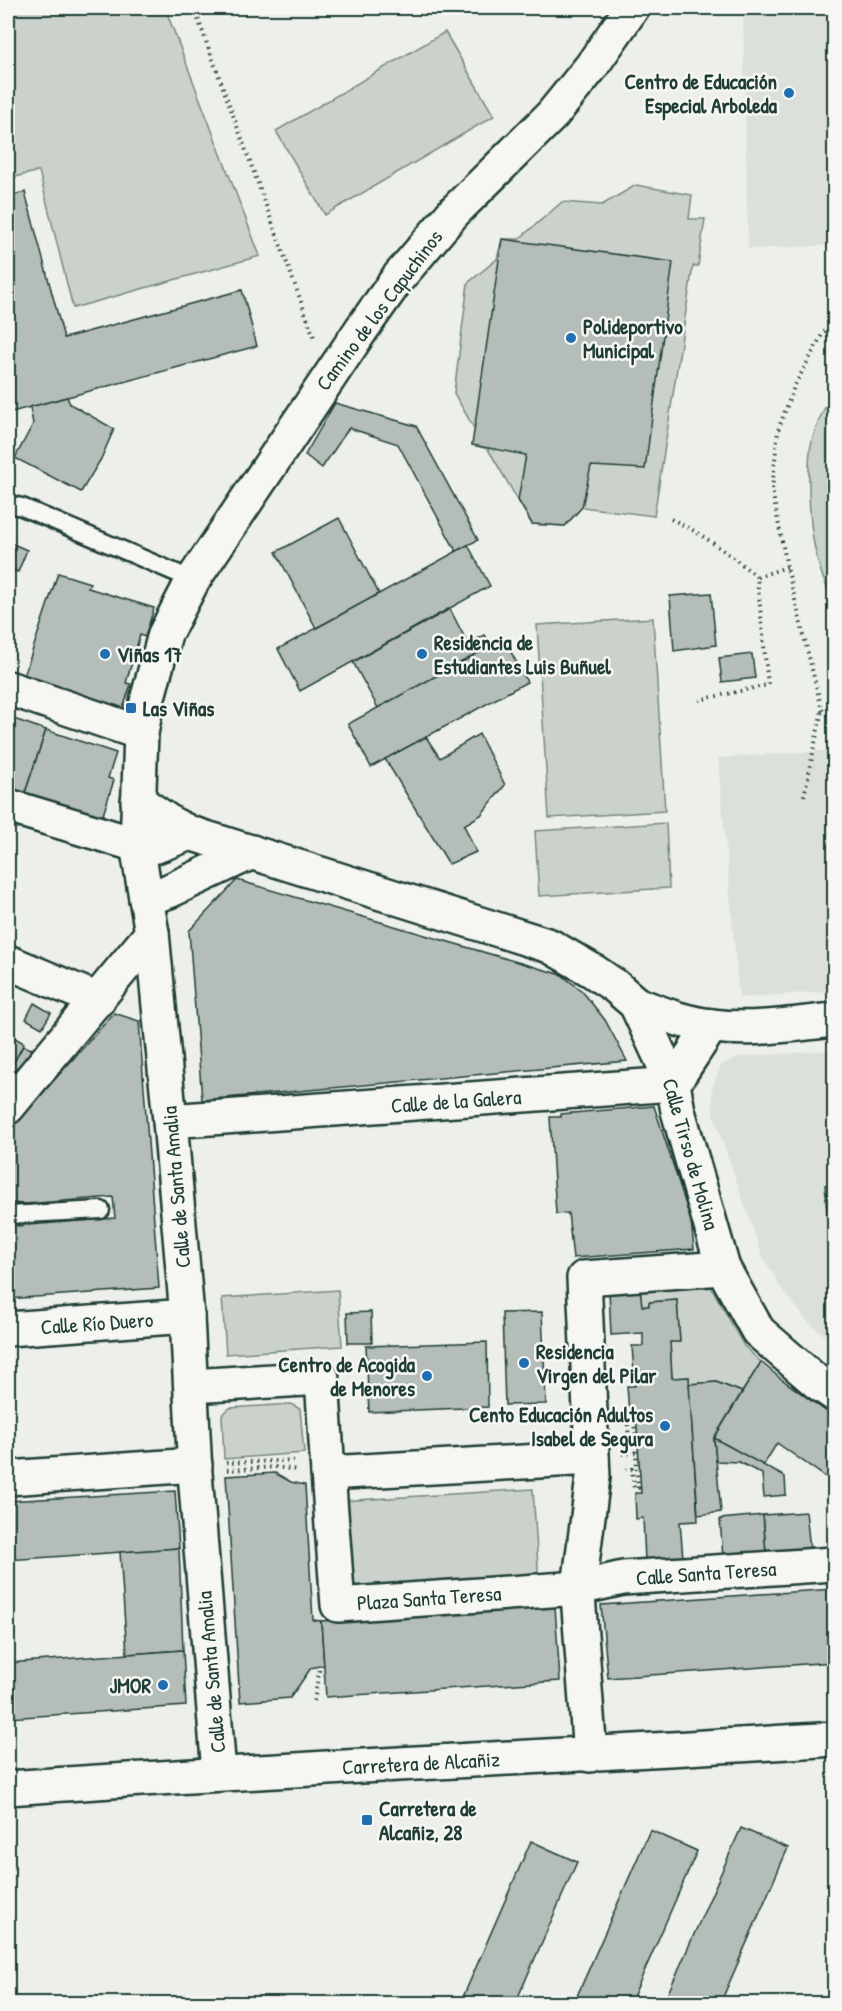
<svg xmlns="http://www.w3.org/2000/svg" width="842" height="2011" font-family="'Patrick Hand',sans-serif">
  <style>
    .built { fill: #dce0db }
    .green { fill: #cbd2cc; stroke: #758880; stroke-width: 1.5 }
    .building { fill: #b4bdb8; stroke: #1f3d34; stroke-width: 1.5 }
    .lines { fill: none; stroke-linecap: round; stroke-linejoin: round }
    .service-casing { stroke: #1f3d34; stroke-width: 21 }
    .minor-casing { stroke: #1f3d34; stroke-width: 38 }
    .secondary-casing { stroke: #1f3d34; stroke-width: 38 }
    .path { stroke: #1f3d34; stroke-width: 4; stroke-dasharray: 1.5 4.5; stroke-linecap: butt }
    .service { stroke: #f6f6f2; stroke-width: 16 }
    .minor { stroke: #f6f6f2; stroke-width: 33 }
    .secondary { stroke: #f6f6f2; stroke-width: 33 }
    .poi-dot { fill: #1f6fb2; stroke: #f6f6f2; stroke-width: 2 }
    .labels { text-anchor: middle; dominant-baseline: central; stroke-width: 5; stroke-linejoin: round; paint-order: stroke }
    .poi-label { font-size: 21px; font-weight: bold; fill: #1f3d34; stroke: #f6f6f2; text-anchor: start }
    .street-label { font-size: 21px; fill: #1f3d34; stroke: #f6f6f2 }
  </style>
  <rect width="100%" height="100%" fill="#edefea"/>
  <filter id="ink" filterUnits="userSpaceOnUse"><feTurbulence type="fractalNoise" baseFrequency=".0167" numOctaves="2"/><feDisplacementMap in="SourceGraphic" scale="12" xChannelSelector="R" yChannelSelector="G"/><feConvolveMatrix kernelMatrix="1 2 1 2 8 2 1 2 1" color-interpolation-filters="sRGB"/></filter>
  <g filter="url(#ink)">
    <g class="built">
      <path d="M743 8H834V245L748 249Z"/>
      <path d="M834 750V991L739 998 718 758Z"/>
      <path d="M834 1050V1344L808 1322 781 1288 762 1255 713 1114 712 1089 721 1065 738 1057Z"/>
    </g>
    <g class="green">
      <path d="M8 8H165L260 256 73 308 39 171 15 177 8 147Z"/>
      <path d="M445 32 494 116 325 215 276 131Z"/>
      <path d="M636 185 692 195 689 219H705L698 266H693L654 516 582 507 565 526 532 524 488 449 472 445 475 430 454 393 468 283 497 259 502 239H519L562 202 602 205Z"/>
      <path d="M834 390V602C815 567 810 530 809 491 809 476 808 459 811 445 815 426 825 407 834 390Z"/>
      <path d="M653 618 665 811 549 818 537 625Z"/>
      <path d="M666 823 669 888 539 896 535 831Z"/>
      <path d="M709 1283 744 1346 761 1362 742 1392 716 1382 689 1384V1377L672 1378 670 1342 680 1341 677 1300 649 1302V1306H642L640 1288Z"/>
      <path d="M338 1290 342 1346 226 1354 222 1298Z"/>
      <path d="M291 1404 300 1409 304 1453 224 1459 222 1415 230 1408Z"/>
      <path d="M533 1489 539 1583 346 1594 340 1501Z"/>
    </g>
    <g class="building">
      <path d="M25 192 64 338 242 290 257 346 8 413V357L11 356 8 343V196Z"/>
      <path d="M502 239 673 262 645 469 591 466 582 507 565 526 532 524 518 500 526 455 472 445Z"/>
      <path d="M67 397 70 404 114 429 101 459 81 492 15 458 33 424 30 407Z"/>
      <path d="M335 403 416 426 478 540 456 551 398 444 349 428 322 468 305 455Z"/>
      <path d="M339 518 379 594 316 628 276 552Z"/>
      <path d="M8 542 27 550 18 572 8 568Z"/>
      <path d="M468 545 490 586 300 691 278 649Z"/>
      <path d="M58 573 90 583 88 588 154 608 145 637 140 635 126 683 131 684 123 709 23 679Z"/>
      <path d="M711 593 716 645 674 651 670 596Z"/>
      <path d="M450 609 468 644 485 635 491 646 378 708 353 662Z"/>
      <path d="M504 639 527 682 371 767 348 724Z"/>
      <path d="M752 654 755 678 722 682 719 658Z"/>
      <path d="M8 717 46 730 24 796 8 790Z"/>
      <path d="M46 730 116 753 108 778 114 780 102 818 24 796Z"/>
      <path d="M479 734 505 785 481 815 464 825 476 852 449 864 385 759 426 737 440 758Z"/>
      <path d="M237 880 562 975 582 991 605 1020 627 1061 202 1100 189 931Z"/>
      <path d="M34 1003 51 1013 42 1028 26 1019Z"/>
      <path d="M114 1013 139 1021 159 1288 8 1299V1225L17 1224V1226L115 1218 113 1197 25 1204 8 1203V1132Z"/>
      <path d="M8 1034 24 1043 8 1075Z"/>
      <path d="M23 1046 32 1049 21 1070 12 1066Z"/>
      <path d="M654 1106 691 1220 694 1249 573 1258 568 1213 556 1214 550 1117H561V1114Z"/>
      <path d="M834 1184V1271L831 1272 825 1185Z"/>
      <path d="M640 1288 642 1306H649V1302L677 1300 680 1342H670L672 1378 689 1377 698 1521 680 1522 683 1558 645 1560 643 1518 636 1519 635 1493H641L636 1412H629L627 1386H635L632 1346H643V1333L611 1335 609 1290Z"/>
      <path d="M371 1312 372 1343H348L347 1313Z"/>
      <path d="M542 1312 546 1404 505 1405 502 1313Z"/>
      <path d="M487 1342 488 1407 369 1412 366 1346Z"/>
      <path d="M761 1362 780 1378 834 1417V1483L777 1443 763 1466 714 1438Z"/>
      <path d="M716 1382 742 1392 714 1438 721 1512 698 1515 689 1384Z"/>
      <path d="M714 1438 785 1477 786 1495 764 1497 762 1474 739 1462 716 1461Z"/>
      <path d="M275 1473 291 1482 305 1485 313 1620 321 1621 324 1665 311 1668 290 1698 240 1702 226 1476Z"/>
      <path d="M175 1491 179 1548 8 1560V1501Z"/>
      <path d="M806 1512 810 1549 766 1554 763 1515Z"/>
      <path d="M763 1515 766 1554 723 1558 720 1519Z"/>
      <path d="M179 1548 183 1650 127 1654 120 1552Z"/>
      <path d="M834 1589V1662L608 1678 601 1605Z"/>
      <path d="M555 1606 560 1681 326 1697 321 1621Z"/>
      <path d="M183 1650 186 1706 8 1718V1663Z"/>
      <path d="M741 1828 788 1848 720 2004H674L665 2000Z"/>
      <path d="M650 1830 697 1851 630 2004H576L574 2003Z"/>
      <path d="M531 1841 577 1862 515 2004H460Z"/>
    </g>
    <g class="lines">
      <g class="service-casing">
        <g id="service">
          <path d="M8 504 22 507 193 580"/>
          <path d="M8 1215 101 1210"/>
        </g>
      </g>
      <g class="minor-casing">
        <g id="minor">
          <path d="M8 688 141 733"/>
          <path d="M138 801 172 824 190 833 550 946 593 971 615 986 636 1004 673 1084 678 1111 723 1268 758 1331 818 1383 834 1394"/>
          <path d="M8 806 137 845 156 846 190 833"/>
          <path d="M146 899 169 891 252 852"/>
          <path d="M8 962 98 1000"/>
          <path d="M636 1004C660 1013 687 1024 713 1026 753 1031 794 1024 834 1020"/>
          <path d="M8 1107 152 933"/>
          <path d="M170 1121 673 1084 711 1026"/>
          <path d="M8 1329 187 1316"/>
          <path d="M191 1386 322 1378 328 1473 338 1605 579 1588 623 1578 834 1564"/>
          <path d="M328 1473 592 1458"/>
          <path d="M8 1478 195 1465"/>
          <path d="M590 1755 578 1595 593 1477 584 1278 723 1268"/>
          <path d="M219 1773 195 1473 187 1316 170 1121 152 933 137 845 141 733 148 697 165 634 193 580 361 330 398 278 454 212 552 115 591 67 632 8"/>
        </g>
      </g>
      <g class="secondary-casing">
        <path id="secondary" d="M8 1788C283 1768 559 1757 834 1739"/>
      </g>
      <g class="path">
        <path d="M194 8 315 340"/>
        <path d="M834 323 823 333 794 387 778 430 772 490 787 567 822 710 834 718"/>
        <path d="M671 519C703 534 730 554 757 577L768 685 699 700"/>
        <path d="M757 577 787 567"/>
        <path d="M804 796 822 710"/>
        <path d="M622 1438 629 1437 627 1418H634L638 1488H634L632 1469H626"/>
        <path d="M622 1454 637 1452"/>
        <path d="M226 1463 297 1460"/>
        <path d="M227 1470 275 1467 298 1470"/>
        <path d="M314 1701 320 1667"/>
      </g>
      <use href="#service" class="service"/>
      <use href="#minor" class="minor"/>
      <use href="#secondary" class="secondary"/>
    </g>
  </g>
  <g class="poi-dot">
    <circle cx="789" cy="93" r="6"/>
    <circle cx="571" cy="338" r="6"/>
    <circle cx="105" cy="654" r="6"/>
    <circle cx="422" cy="654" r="6"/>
    <rect x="125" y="702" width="12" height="12" rx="3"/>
    <circle cx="524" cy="1363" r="6"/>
    <circle cx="427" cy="1376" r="6"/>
    <circle cx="665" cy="1426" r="6"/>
    <circle cx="163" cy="1685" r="6"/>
    <rect x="361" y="1814" width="12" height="12" rx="3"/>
  </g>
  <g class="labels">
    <g class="poi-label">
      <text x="777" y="81" text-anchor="end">Centro de Educación<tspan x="777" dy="24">Especial Arboleda</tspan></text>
      <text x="583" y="326">Polideportivo<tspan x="583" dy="24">Municipal</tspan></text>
      <text x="434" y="642">Residencia de<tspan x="434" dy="24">Estudiantes Luis Buñuel</tspan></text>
      <text x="117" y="654">Viñas 17</text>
      <text x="143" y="708">Las Viñas</text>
      <text x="536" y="1351">Residencia<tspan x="536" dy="24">Virgen del Pilar</tspan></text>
      <text x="415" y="1364" text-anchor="end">Centro de Acogida<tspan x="415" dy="24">de Menores</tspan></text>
      <text x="653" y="1414" text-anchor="end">Cento Educación Adultos<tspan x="653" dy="24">Isabel de Segura</tspan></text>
      <text x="151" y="1685" text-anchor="end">JMOR</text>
      <text x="379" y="1808">Carretera de<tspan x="379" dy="24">Alcañiz, 28</tspan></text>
    </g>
    <g class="street-label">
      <text transform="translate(379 310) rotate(-53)">Camino de los Capuchinos</text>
      <text transform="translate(456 1101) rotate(-4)">Calle de la Galera</text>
      <text transform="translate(691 1154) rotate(74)">Calle Tirso de Molina</text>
      <text transform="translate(176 1187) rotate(-95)">Calle de Santa Amalia</text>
      <text transform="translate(97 1323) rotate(-4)">Calle Río Duero</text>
      <text transform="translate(706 1573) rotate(-4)">Calle Santa Teresa</text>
      <text transform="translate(429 1598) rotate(-4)">Plaza Santa Teresa</text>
      <text transform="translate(211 1672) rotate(-95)">Calle de Santa Amalia</text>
      <text transform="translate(421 1763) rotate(-3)">Carretera de Alcañiz</text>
    </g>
  </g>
  <rect width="842" height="2011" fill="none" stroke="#f6f6f2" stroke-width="30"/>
  <rect x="15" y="15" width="812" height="1981" fill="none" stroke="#1f3d34" stroke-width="2" filter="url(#ink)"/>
</svg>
